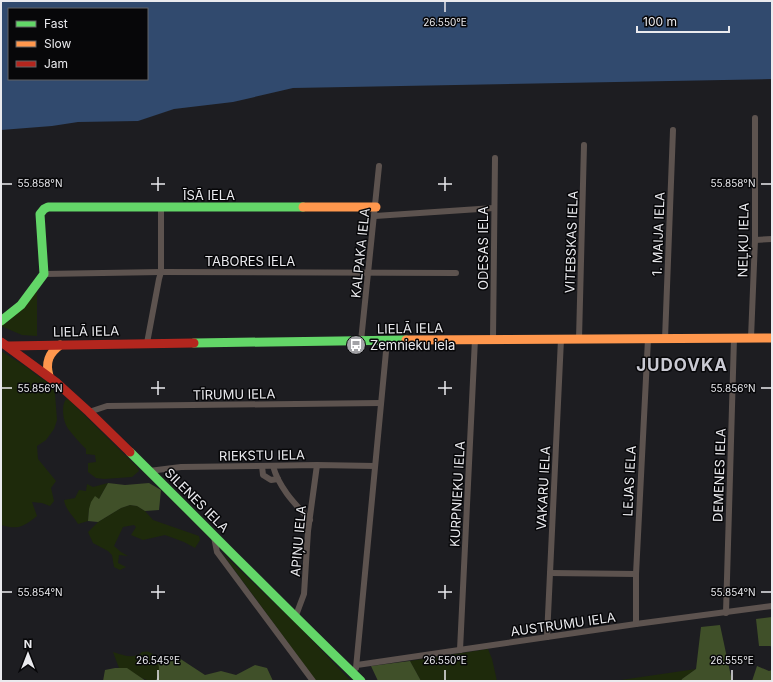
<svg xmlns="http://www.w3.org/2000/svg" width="773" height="682" font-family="Inter,sans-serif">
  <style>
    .green { fill: #1e2a0b }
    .forest { fill: #405029 }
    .water { fill: #314a6e; fill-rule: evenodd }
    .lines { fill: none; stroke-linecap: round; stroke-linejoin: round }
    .street { stroke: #5d534f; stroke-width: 6 }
    .fast { stroke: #63d668; stroke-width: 9 }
    .slow { stroke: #ff974d; stroke-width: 9 }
    .jam { stroke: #b3261e; stroke-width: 9 }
    .ticks { fill: none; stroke: #eaeaee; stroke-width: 1.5 }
    .labels { text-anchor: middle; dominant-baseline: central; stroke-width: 3; stroke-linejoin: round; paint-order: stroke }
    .street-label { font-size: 13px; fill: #eaeaee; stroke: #070709 }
    .poi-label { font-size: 13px; fill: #eaeaee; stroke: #070709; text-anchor: start }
    .district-label { font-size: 17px; font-weight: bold; letter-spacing: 1px; fill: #cacad3; stroke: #070709 }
    .ticks-label { font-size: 10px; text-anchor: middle; fill: #eaeaee; stroke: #070709; stroke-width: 3; stroke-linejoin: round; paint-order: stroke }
  </style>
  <rect width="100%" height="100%" fill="#1d1d21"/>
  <g class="green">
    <path d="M37 288V336L22 335 1 326V325L9 321Z"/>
    <path d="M1 351 28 368 35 374 52 385 55 394 57 420 54 429 46 440 37 446 38 459 56 481 51 488 54 501 50 506 42 503 32 502 37 516C23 527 18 530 1 525Z"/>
    <path d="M66 399 69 400 137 467 139 471 132 477 104 479 96 478 88 472V463L96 462 95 455 86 454V449C81 444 70 432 67 427 63 420 61 406 66 399Z"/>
    <path d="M108 483 99 499 89 509 88 521 78 524C73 515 66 511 64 500L75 498 79 490 86 491 87 484 93 487Z"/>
    <path d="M130 505 137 506 145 511 153 520 199 536 200 540 195 548 184 542 165 535 143 540 131 535 136 527 134 525 123 527 114 546 121 552 128 556 119 555 118 563 126 567 120 570 114 567 112 555 108 551 93 543 88 532 98 522 121 508Z"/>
    <path d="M222 553 298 626 351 681H316Z"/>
    <path d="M488 649 492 659 497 681H421L410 661Z"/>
    <path d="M113 652C123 655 134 660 142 652 144 652 146 651 149 652 160 656 162 673 155 681 138 681 135 669 119 668Z"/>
    <path d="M696 669 682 679 681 681H614Z"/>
  </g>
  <g class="forest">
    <path d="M108 483 125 485 149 483 161 490 159 510 145 511 137 506 130 505 121 508 98 522 88 521 89 509 91 502 95 496 99 499Z"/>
    <path d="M772 617V647L770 646H759L756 619Z"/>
    <path d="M720 625 732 681H681L682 679 696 669 701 627Z"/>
    <path d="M164 657 179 658 205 675 221 671 236 675 255 665 267 668 273 681H155C161 674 159 666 157 658Z"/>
    <path d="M410 661 421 681H378L371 666Z"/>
    <path d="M757 666 769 671 772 670V681H752Z"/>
    <path d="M115 668H127L146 681H103L105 670Z"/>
  </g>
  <path class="water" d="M1 1H772V79L293 88 233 102 174 109 138 121 78 122 52 126 1 130ZM9 9H147V79H9Z"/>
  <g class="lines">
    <g class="street">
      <path d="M375 216 494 208"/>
      <path d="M755 240 772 239"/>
      <path d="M44 274 161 272 456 273"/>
      <path d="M751 338 755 240V118"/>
      <path d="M493 339 495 158"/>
      <path d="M579 339 584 145"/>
      <path d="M665 339 673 130"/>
      <path d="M361 341 379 166"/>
      <path d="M147 343 159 279 161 272V208"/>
      <path d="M89 412 107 406 381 403"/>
      <path d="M262 466 263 475 271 480 278 479"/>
      <path d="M273 466C279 488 295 504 310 520"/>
      <path d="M149 471 181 467 317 465 375 466"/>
      <path d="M214 537 217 552 313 681"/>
      <path d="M550 573 636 574"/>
      <path d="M726 613 734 338"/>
      <path d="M295 618 304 594 308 531 317 465"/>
      <path d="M636 624V574L648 339"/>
      <path d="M547 637 561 339"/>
      <path d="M460 650 475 339"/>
      <path d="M357 665 636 624 772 606"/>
      <path d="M356 668 387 341"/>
    </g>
    <g class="fast">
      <path d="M1 321 21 305 44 274 40 214 44 209 48 207H303"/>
      <path d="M194 343 406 340"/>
      <path d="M130 452C207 528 283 606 361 681"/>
    </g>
    <g class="slow">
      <path d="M303 207H376"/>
      <path d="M406 340 772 338"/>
      <path d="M49 376C45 362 49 353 60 345"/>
    </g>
    <g class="jam">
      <path d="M1 342 57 383 89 412 130 452"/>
      <path d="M8 346 194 343"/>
    </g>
  </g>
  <path class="ticks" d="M445 2V12M158 177V191M445 177V191M2 184H12M151 184H165M438 184H452M761 184H771M158 381V395M445 381V395M2 388H12M151 388H165M438 388H452M761 388H771M158 585V599M445 585V599M2 592H12M151 592H165M438 592H452M761 592H771M158 670V680M445 670V680M732 670V680"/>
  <defs>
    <g id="bus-disc" transform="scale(1)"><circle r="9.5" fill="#a2a2a6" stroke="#070709"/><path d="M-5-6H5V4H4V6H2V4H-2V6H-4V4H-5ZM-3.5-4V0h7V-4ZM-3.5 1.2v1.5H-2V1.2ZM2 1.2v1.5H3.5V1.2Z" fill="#fff"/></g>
  </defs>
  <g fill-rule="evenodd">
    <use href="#bus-disc" x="356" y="345"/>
  </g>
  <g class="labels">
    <g class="street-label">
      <text x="209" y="195">ĪSĀ IELA</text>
      <text transform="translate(658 234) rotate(-88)">1. MAIJA IELA</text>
      <text transform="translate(743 240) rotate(-89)">NEĻĶU IELA</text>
      <text transform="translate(571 242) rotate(-88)">VITEBSKAS IELA</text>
      <text transform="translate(483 248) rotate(-90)">ODESAS IELA</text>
      <text transform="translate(360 253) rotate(-84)">KALPAKA IELA</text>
      <text x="250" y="261">TABORES IELA</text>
      <text transform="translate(410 328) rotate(-1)">LIELĀ IELA</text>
      <text transform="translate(86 331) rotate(-1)">LIELĀ IELA</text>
      <text transform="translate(234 394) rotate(-1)">TĪRUMU IELA</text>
      <text transform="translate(262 455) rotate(-1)">RIEKSTU IELA</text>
      <text transform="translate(719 475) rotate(-88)">DEMENES IELA</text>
      <text transform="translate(629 481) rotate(-87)">LEJAS IELA</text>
      <text transform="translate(543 488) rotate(-87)">VAKARU IELA</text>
      <text transform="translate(457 494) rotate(-87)">KURPNIEKU IELA</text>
      <text transform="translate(197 500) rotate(45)">SILENES IELA</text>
      <text transform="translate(298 541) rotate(-85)">APIŅU IELA</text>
      <text transform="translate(563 624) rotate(-8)">AUSTRUMU IELA</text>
    </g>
    <g class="poi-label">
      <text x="370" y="345">Zemnieku iela</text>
    </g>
    <g class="district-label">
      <text x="682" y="365">JUDOVKA</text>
    </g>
  </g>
  <g class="ticks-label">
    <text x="445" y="26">26.550°E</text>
    <text x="40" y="187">55.858°N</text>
    <text x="733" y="187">55.858°N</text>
    <text x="40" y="392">55.856°N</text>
    <text x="733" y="392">55.856°N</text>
    <text x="40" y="596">55.854°N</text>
    <text x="733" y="596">55.854°N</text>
    <text x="158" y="664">26.545°E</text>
    <text x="445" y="664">26.550°E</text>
    <text x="732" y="664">26.555°E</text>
  </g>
  <rect width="773" height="682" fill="none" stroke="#eaeaee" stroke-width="4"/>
  <rect x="8" y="8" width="140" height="72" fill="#070709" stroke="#626265"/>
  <rect x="16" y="21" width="20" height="6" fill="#63d668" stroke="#626265"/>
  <text x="44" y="28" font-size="12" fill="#eaeaee">Fast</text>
  <rect x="16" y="41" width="20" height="6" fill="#ff974d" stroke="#626265"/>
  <text x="44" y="48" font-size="12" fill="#eaeaee">Slow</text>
  <rect x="16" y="61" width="20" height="6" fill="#b3261e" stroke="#626265"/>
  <text x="44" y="68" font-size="12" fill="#eaeaee">Jam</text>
  <g transform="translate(28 654)" stroke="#070709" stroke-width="3" paint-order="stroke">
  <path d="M0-3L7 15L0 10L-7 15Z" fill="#eaeaee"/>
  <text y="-6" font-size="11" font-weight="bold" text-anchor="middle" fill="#eaeaee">N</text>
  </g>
  <path d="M637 26v6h92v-6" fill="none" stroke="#eaeaee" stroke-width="2"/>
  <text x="643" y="26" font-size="12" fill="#eaeaee" stroke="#070709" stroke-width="3" paint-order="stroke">100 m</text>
</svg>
